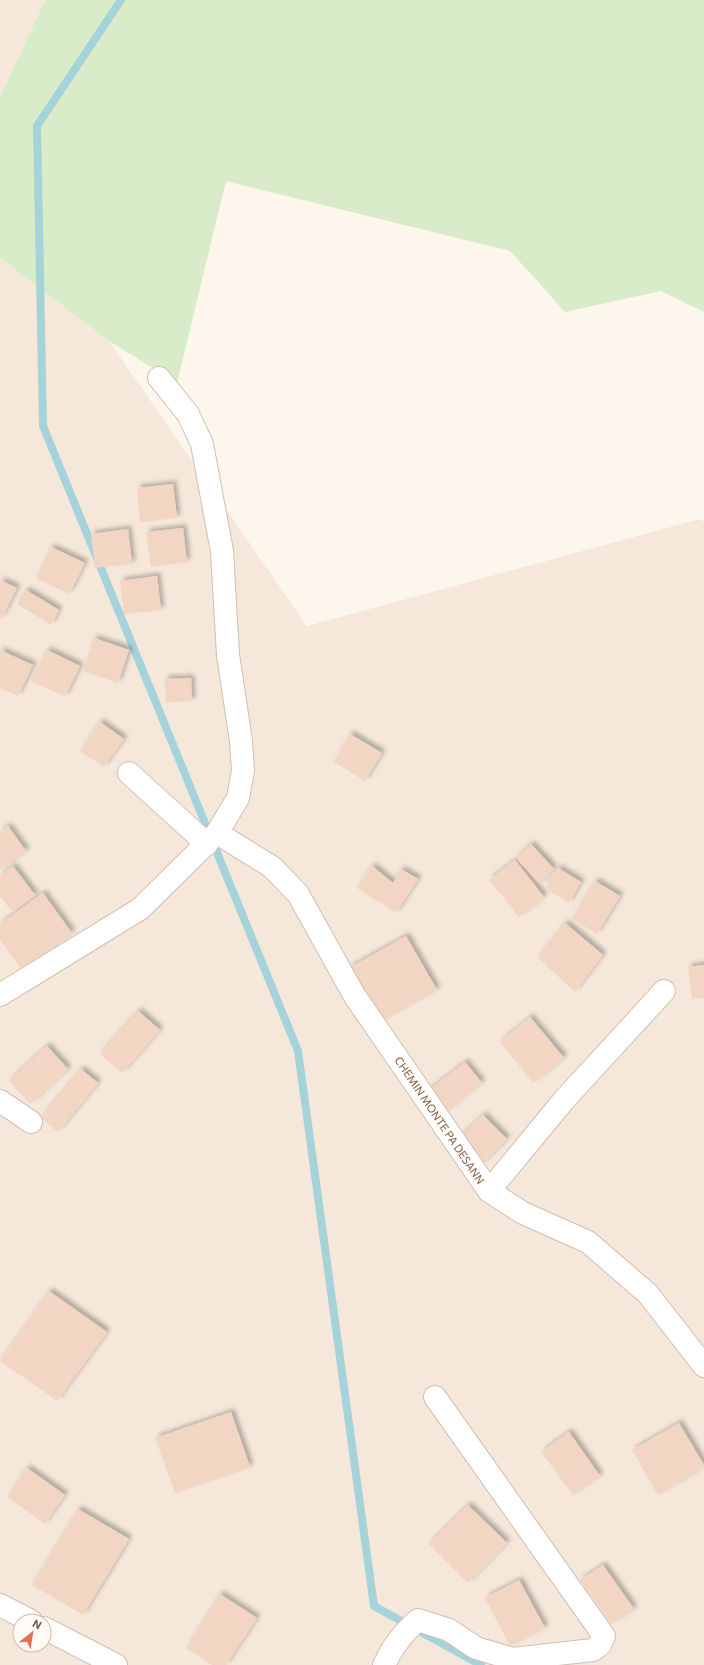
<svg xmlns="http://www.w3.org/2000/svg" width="704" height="1665" font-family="Commissioner,sans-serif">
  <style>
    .residential { fill: #f5e8da; fill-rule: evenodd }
    .green { fill: #d8ecc9 }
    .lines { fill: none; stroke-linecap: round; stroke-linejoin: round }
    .stream { stroke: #a5d3da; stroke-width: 8 }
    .building { fill: #f3d5c3; filter: url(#shadow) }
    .minor-casing { stroke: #d1beb0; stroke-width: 24 }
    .minor { stroke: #fff; stroke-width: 22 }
    .labels { text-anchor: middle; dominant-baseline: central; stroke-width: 3; stroke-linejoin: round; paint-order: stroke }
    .street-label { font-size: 11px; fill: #7a5c4d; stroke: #fffaf3 }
  </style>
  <defs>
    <filter id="shadow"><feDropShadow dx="3.5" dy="-3.5" stdDeviation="2" flood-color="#0004"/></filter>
  </defs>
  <rect width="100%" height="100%" fill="#fdf6ec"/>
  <g class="residential">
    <path d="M0 0H45L0 97Z"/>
    <path d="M0 258 109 341 307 626 700 519 704 522V1665H0ZM20 1621H44V1645H20Z"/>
  </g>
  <path class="green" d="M45 0H704V312L661 291 565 312 510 251 226 181 177 383 109 341 0 258V97Z"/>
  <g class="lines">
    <path class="stream" d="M121 0 37 126 43 426 298 1051 374 1606 481 1665"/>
  </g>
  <g class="building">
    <path d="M173 484 177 518 140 522 137 488Z"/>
    <path d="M183 528 187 562 151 567 146 532Z"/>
    <path d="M128 529 132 564 95 568 91 534Z"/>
    <path d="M51 547 85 563 69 594 36 578Z"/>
    <path d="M157 576 161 610 124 614 120 581Z"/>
    <path d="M0 580 17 588 1 619 0 618Z"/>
    <path d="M26 590 59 610 51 625 17 604Z"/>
    <path d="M94 638 129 650 118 683 83 671Z"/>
    <path d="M0 650 33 665 18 696 0 688Z"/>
    <path d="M47 650 80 666 65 697 31 681Z"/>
    <path d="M191 678 192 701 166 702 165 679Z"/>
    <path d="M100 722 124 739 104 767 80 751Z"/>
    <path d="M350 734 382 753 365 781 334 762Z"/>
    <path d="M8 826 26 851 0 870V832Z"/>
    <path d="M531 844 554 869 540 884 516 858Z"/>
    <path d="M515 860 544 897 519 917 489 880Z"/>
    <path d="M13 866 35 895 12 912 0 896V876Z"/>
    <path d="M372 866 393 883 401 869 418 879 396 913 357 888Z"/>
    <path d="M558 868 581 882 569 903 545 888Z"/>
    <path d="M595 881 620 896 597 934 572 919Z"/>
    <path d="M43 893 72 933 22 970 0 940V924Z"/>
    <path d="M565 923 603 955 575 992 538 958Z"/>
    <path d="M406 936 437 990 380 1022 349 968Z"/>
    <path d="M704 965V998L692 999 688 967Z"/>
    <path d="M138 1011 160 1030 122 1073 100 1054Z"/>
    <path d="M530 1017 564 1058 533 1083 500 1042Z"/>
    <path d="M47 1046 68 1069 30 1104 9 1081Z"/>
    <path d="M465 1062 482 1083 442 1114 425 1093Z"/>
    <path d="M81 1069 98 1083 58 1132 41 1118Z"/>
    <path d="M483 1115 507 1139 482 1164 458 1139Z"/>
    <path d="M49 1291 107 1332 57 1401 0 1361Z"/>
    <path d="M231 1412 250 1467 175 1493 155 1438Z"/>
    <path d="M679 1423 704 1465V1468L658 1495 632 1450Z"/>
    <path d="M569 1432 600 1476 573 1495 541 1452Z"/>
    <path d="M27 1468 65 1495 45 1524 7 1497Z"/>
    <path d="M468 1505 507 1543 468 1583 429 1544Z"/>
    <path d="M78 1509 129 1539 83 1615 32 1585Z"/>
    <path d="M603 1565 634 1609 611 1624 580 1580Z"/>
    <path d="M519 1580 545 1628 510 1646 485 1598Z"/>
    <path d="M220 1594 257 1618 226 1665H212L186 1648Z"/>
  </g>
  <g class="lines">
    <g class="minor-casing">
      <g id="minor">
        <path d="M129 773 207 844"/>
        <path d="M217 833 272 867 298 894 354 995 489 1191 523 1213 588 1242 648 1294 704 1366"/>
        <path d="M0 995 140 909 217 833 238 798 243 771 241 741 228 655 222 551 202 444 188 414 159 378"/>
        <path d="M0 1101 31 1122"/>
        <path d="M489 1191 564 1100 664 991"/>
        <path d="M0 1605 31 1621"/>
        <path d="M44 1628 116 1665"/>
        <path d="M384 1665C393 1646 402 1634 418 1620L449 1630 476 1648 513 1659 593 1650 600 1645 604 1636 435 1397"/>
      </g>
    </g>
    <use href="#minor" class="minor"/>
  </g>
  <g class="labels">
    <g class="street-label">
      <text transform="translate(440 1120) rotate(56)">CHEMIN MONTE PA DESANN</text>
    </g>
  </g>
  <g transform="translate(32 1633) rotate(30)"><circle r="19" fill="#fffaf3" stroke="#cabbb1"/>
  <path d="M0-3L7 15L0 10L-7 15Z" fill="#e76f51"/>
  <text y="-6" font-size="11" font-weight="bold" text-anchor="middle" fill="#7a5c4d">N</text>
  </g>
</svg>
